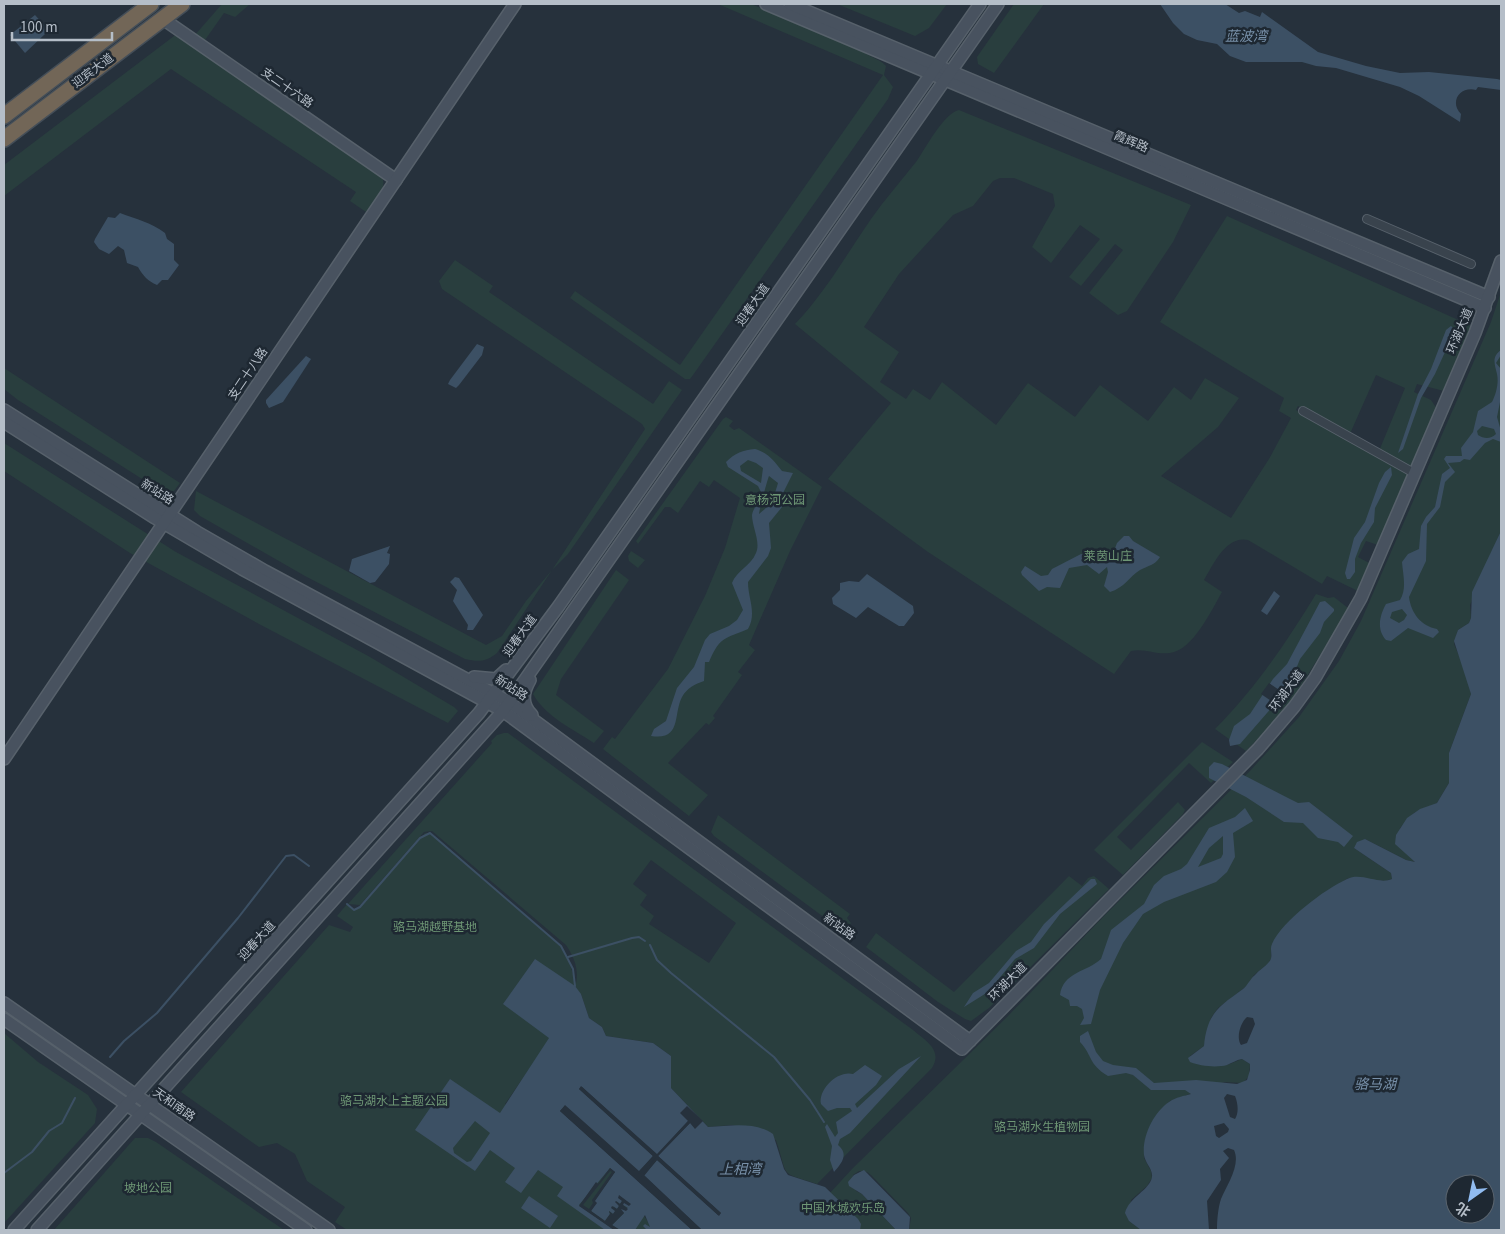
<svg xmlns="http://www.w3.org/2000/svg" width="1505" height="1234" font-family="'Source Sans 3','Noto Sans SC',sans-serif">
  <style>
    .green { fill: #293e3e; fill-rule: evenodd }
    .water { fill: #3c5064; fill-rule: evenodd }
    .pier { fill: #26313c; fill-rule: evenodd }
    .lines { fill: none; stroke-linecap: round; stroke-linejoin: round }
    .stream { stroke: #3c5064; stroke-width: 2 }
    .street-casing { stroke: #57616b; stroke-width: 10 }
    .secondary-casing { stroke: #57616b; stroke-width: 14 }
    .highway-casing { stroke: #444e58; stroke-width: 18 }
    .street { stroke: #39434d; stroke-width: 8 }
    .secondary { stroke: #48525f; stroke-width: 11 }
    .highway { stroke: #726657; stroke-width: 15 }
    .labels { text-anchor: middle; dominant-baseline: central; stroke-width: 5; stroke-linejoin: round; paint-order: stroke }
    .street-label { font-size: 12px; fill: #b5bec8; stroke: #1e2832 }
    .park-label { font-size: 12px; fill: #6e9775; stroke: #1e2832 }
    .water-label { font-size: 14px; font-style: italic; fill: #7890a9; stroke: #1e2832 }
  </style>
  <rect width="100%" height="100%" fill="#26313c"/>
  <g class="green">
    <path d="M222 4H250L235 17 224 13 205 40 195 35Z"/>
    <path d="M718 4H751L861 49C867 57 879 58 886 66L884 75 893 87 888 99 693 375 690 379H685L570 298 575 291 680 365 883 75Z"/>
    <path d="M837 4H947L929 28 915 36Z"/>
    <path d="M1014 4H1044L994 73 978 64 977 57Z"/>
    <path d="M178 33 381 175C389 189 375 200 366 212L350 201 356 192 171 69 4 196V165Z"/>
    <path d="M959 110 1191 205 1173 242 1127 311 1118 315 1089 293 1123 250 1115 244 1081 286 1069 277 1100 239 1080 225 1051 263 1032 247 1055 206 1053 194 1014 178H1000L993 181 973 206 953 215 899 274 864 327 899 352 880 382 906 399 913 389 930 400 942 382 996 425 1028 383 1075 417 1100 385 1148 421 1174 387 1191 400 1205 378 1239 398 1218 427 1161 476 1231 518 1269 459 1291 418 1279 411 1284 398 1160 322 1227 216 1474 327 1444 391 1417 384 1414 392 1431 400 1437 409 1413 467 1379 451 1405 388 1376 375 1349 436 1298 406 1296 410 1409 474 1378 545 1366 541 1358 557 1371 564 1358 591 1327 576 1322 584 1248 540C1226 535 1213 565 1204 580L1222 592C1211 611 1193 650 1170 653 1156 655 1145 648 1131 651L1114 674 928 552 828 479 891 403 795 324C825 293 846 255 871 219 885 199 901 181 916 162 926 148 943 114 959 110Z"/>
    <path d="M455 260 493 286 489 292 653 404 669 381 682 390 568 554 552 570 497 653C486 662 479 662 465 659L305 576 200 516 194 510 196 491 486 645 502 636 526 601 552 570 645 429 642 424 442 289 439 281Z"/>
    <path d="M1501 292V531L1470 605 1471 618 1469 623 1458 630 1454 644 1465 670 1471 694 1449 753V783L1437 803 1414 813 1400 828 1409 855 1415 862 1406 860 1365 839 1354 848 1391 873 1392 879 1385 881 1348 878 1303 909 1271 949V959L1268 964 1254 975 1248 985 1218 1008 1211 1018 1204 1046 1190 1056 1227 1065 1242 1059 1250 1064 1249 1076 1243 1083 1225 1082 1170 1101 1150 1126 1145 1142 1144 1158 1151 1171 1152 1178 1147 1186 1131 1200 1129 1221 1141 1230H909L911 1218 908 1213 871 1175 867 1172 859 1171 853 1175 856 1191 862 1194 896 1230H796L852 1169 1008 1016 1104 916 1249 772 1299 717 1339 661 1361 621 1491 322Z"/>
    <path d="M4 368 180 483 174 491 169 493 161 491 18 400 4 389Z"/>
    <path d="M726 417 733 421 729 426 734 430 739 428 822 487 790 551 749 645 755 650 738 672 742 675 713 716 715 718 709 725 706 723 668 763 708 795 689 816 603 749 612 737 615 739 668 669 705 596 725 548 740 498 714 480 709 487 700 481 678 513 670 507H665L638 544 636 541 723 419Z"/>
    <path d="M4 443 176 552 370 657 454 707 458 711 448 723 259 624 130 553 4 471Z"/>
    <path d="M631 551 645 560 638 568 629 561 628 556Z"/>
    <path d="M616 570 629 580 561 679 556 695 604 731 594 743C573 729 546 717 533 694Z"/>
    <path d="M1316 594 1328 598 1334 597 1348 608 1347 612 1287 708 1246 751 1215 729C1255 689 1286 643 1316 594Z"/>
    <path d="M504 733H508L913 1030C926 1041 943 1050 932 1068L817 1184C778 1171 789 1179 776 1140L732 1125 708 1127 671 1088V1056L653 1043 606 1036 602 1027 589 1018 581 994 505 1104 610 1168 654 1230H347L335 1222 345 1207 307 1181 295 1154 277 1143 259 1147 181 1092 329 925 350 932 353 927 337 916 347 904 354 909 360 907 425 833H430L435 836 561 946 569 961 576 984C579 969 574 957 566 945L432 831 424 832 360 905 348 904 492 743 491 741 497 735ZM651 860 736 923 709 963 649 924 654 916 640 905 647 895 633 884Z"/>
    <path d="M1202 742 1233 762 1211 783 1189 763 1117 837 1131 850 1178 802 1185 810 1183 814 1123 875 1094 850Z"/>
    <path d="M718 815 850 914 847 918 851 923 844 932 714 836 711 832Z"/>
    <path d="M1069 876 1082 886 1088 878 1094 876 1109 889 989 1008 971 1021 965 1019 938 1002 866 947 876 933 954 992Z"/>
    <path d="M4 1033 38 1062 88 1095 97 1109 95 1123 4 1223Z"/>
    <path d="M135 1138H148L156 1142 284 1230H54Z"/>
  </g>
  <g class="water">
    <path d="M1160 4H1225L1239 13 1245 11 1260 17 1262 12 1318 52 1366 66 1400 73 1429 72 1497 79 1501 80V90L1478 87 1476 90C1460 86 1449 102 1461 114L1460 122 1419 96 1400 87 1336 68 1316 66 1302 62H1246L1230 56 1217 44 1197 40 1184 34 1173 23Z"/>
    <path d="M35 15 44 25 45 34 25 53 10 35Z"/>
    <path d="M120 213C136 219 152 223 165 233L167 239 174 244V260L179 265 168 280H162L157 285C148 281 143 276 138 267L127 263 124 250 118 246 109 254 99 249 94 242 95 239 108 217 115 218Z"/>
    <path d="M1451 326 1455 330 1435 374 1421 398 1403 449 1398 453 1418 394 1431 369 1446 330Z"/>
    <path d="M477 344 484 347 482 355 459 385 456 388 448 384 450 380Z"/>
    <path d="M1501 350V355L1496 363 1501 369V397L1497 417 1501 431V442L1493 439 1485 443 1470 460 1464 459 1460 462 1448 463 1455 472 1445 482 1440 507 1427 524 1426 561 1409 597C1411 613 1421 626 1437 629L1439 632 1433 638 1408 628 1391 641 1386 640C1376 629 1380 615 1386 604L1400 600C1407 589 1403 575 1402 562L1408 554 1419 549 1421 526 1426 517 1435 507 1442 474 1450 468 1444 459 1446 456H1462L1461 448 1473 432 1478 411 1492 402C1496 394 1499 383 1497 374 1495 365 1491 357 1501 350ZM1482 426 1494 429 1496 434C1491 439 1484 439 1478 435L1477 431ZM1402 609 1407 615 1404 620 1399 623 1390 618 1392 612Z"/>
    <path d="M306 356 311 359 283 402 269 408 266 403V400Z"/>
    <path d="M755 449C769 453 774 461 782 471L793 473 783 493 782 507 769 523 771 548 768 556 748 582C748 599 757 613 748 629 725 639 720 636 709 662H705L704 681C695 684 687 688 682 697 673 714 682 741 651 736L654 729 666 721 677 688 694 667 705 640 710 634 729 626 737 620 743 610 732 583C737 570 751 566 756 553 761 542 752 527 752 515 753 508 760 501 762 494L758 486 728 467 726 462C735 453 743 450 755 449ZM748 460 756 463 763 468 761 483 741 471 740 466ZM769 476 778 483C774 497 771 505 759 514 759 511 767 481 769 476Z"/>
    <path d="M1391 467 1392 475 1375 508 1374 522 1361 543 1355 559V572L1350 579H1347L1345 573 1354 538 1365 522 1379 483 1385 472Z"/>
    <path d="M1501 531V1230H1217C1217 1220 1218 1208 1221 1199 1227 1185 1241 1165 1234 1150L1228 1148 1223 1151 1229 1158 1220 1169 1221 1180 1207 1201 1209 1230H1141L1129 1221 1125 1213C1129 1197 1150 1190 1152 1177 1153 1169 1145 1163 1144 1155 1142 1136 1154 1112 1169 1102 1176 1097 1184 1096 1191 1094L1185 1090H1151L1133 1075 1126 1073 1108 1076C1088 1064 1093 1056 1080 1042V1036L1088 1031 1096 1052 1103 1061 1113 1065 1136 1068 1154 1083 1196 1080 1237 1084 1247 1080 1250 1070V1064L1242 1059C1236 1060 1232 1063 1227 1065 1216 1068 1200 1066 1190 1062L1188 1058 1204 1046C1207 1014 1218 1007 1243 989 1248 985 1250 979 1255 975 1259 970 1265 967 1269 962 1274 956 1269 950 1272 944 1282 921 1325 889 1347 879 1362 872 1378 885 1392 879L1391 873 1354 848 1357 842 1365 839 1406 860 1415 862 1395 844 1396 835 1407 818 1420 809 1437 803 1449 783V753L1471 694 1454 641 1458 630 1469 623 1471 618 1472 592ZM1247 1017 1253 1018 1255 1024 1247 1043 1241 1045C1236 1038 1240 1023 1247 1017ZM1227 1094 1235 1096C1238 1103 1239 1113 1235 1119L1230 1117 1224 1098ZM1224 1123 1229 1129 1228 1132 1219 1138 1216 1136 1214 1126ZM1455 1184H1485V1214H1455Z"/>
    <path d="M1124 536H1129L1133 541 1160 557C1154 566 1149 565 1140 570 1129 577 1124 588 1110 592L1104 586 1108 572 1107 567 1099 574 1087 565 1069 568 1060 588 1047 587 1039 591 1022 575 1021 572 1025 566 1041 576 1048 575 1052 569 1081 554 1104 560 1111 559 1117 543Z"/>
    <path d="M390 546 387 553 390 554 389 564 375 582 370 583 349 571 352 559Z"/>
    <path d="M867 574 913 606 914 613 904 626H899L868 607 856 618 833 604 832 598 840 590V583L849 581 859 582Z"/>
    <path d="M455 577 459 578 483 615 473 630H467L468 625 453 601 457 590 450 582Z"/>
    <path d="M1274 591 1280 596 1267 615 1261 611Z"/>
    <path d="M1325 601 1334 609V611L1324 622 1320 633 1300 659 1288 689 1240 744 1230 746 1229 740 1234 726 1250 714 1273 679 1287 664 1320 602Z"/>
    <path d="M1214 762 1222 764 1290 799 1298 803 1309 802 1353 836 1344 847 1338 842 1318 838 1303 823 1284 822 1246 797 1209 778V767Z"/>
    <path d="M1245 808 1253 821 1233 833 1235 857 1227 872 1216 882 1164 902 1143 914 1123 943 1100 990 1091 1024 1080 1025 1084 1018 1082 1009 1077 1006H1070L1069 1000 1060 995C1063 972 1087 972 1101 959L1111 930 1144 904 1154 885 1164 876 1181 869 1187 864 1209 828 1235 817ZM1223 836V854L1221 858 1198 867 1209 848Z"/>
    <path d="M1091 879H1095L1097 884 1060 914 1034 948 1015 959 988 992 964 1007 973 993 989 983 1016 951 1031 942 1044 924Z"/>
    <path d="M535 959 575 986 581 994 589 1018 602 1027 606 1036 653 1043 671 1056V1088L708 1127C729 1126 755 1121 773 1134L784 1169 788 1175 825 1187 858 1219 861 1224 860 1230H702L644 1175 657 1160 718 1215 721 1213 658 1156 690 1123 688 1121 657 1155 582 1087 579 1089 653 1156 639 1172 565 1106 560 1111 692 1230H647L643 1226 645 1224 650 1227 645 1215 635 1230H620L612 1225 624 1213 620 1210 621 1208H628L623 1205 622 1201 620 1204 616 1201 619 1206 617 1209 613 1206 616 1211 613 1214 609 1211 610 1214 605 1221 591 1211 596 1203 594 1201 615 1172 610 1168 579 1205 614 1230H605L557 1196 563 1187 538 1170 521 1193 505 1182 515 1168 490 1150 475 1171 415 1130 450 1079 500 1113 549 1038 503 1004ZM475 1121 490 1133 471 1161 467 1162 454 1153 453 1148Z"/>
    <path d="M921 1056 850 1133 840 1139 838 1145C849 1154 842 1163 834 1172L830 1160 832 1146 825 1127 827 1124 835 1137 838 1133 836 1122 852 1111 850 1108H837L828 1111 821 1104C818 1089 838 1070 853 1074L865 1065 882 1076 876 1085 855 1104 857 1108 899 1069Z"/>
    <path d="M864 1170 910 1217 909 1230H896L862 1194 849 1186 848 1182 854 1175Z"/>
    <path d="M529 1196 558 1216 550 1228 521 1208Z"/>
  </g>
  <g class="pier">
    <path d="M1269 683 1285 694 1277 705 1261 694Z"/>
    <path d="M581 1086 657 1154 688 1121 680 1113 687 1106 703 1121 695 1129 690 1123 658 1156 721 1213 719 1216 657 1160 644 1176 702 1230H698L641 1177 656 1157 641 1173 638 1174 565 1109 563 1110 694 1230H692L560 1111 565 1105 639 1171 653 1156 579 1089Z"/>
    <path d="M610 1168 615 1172 595 1201 597 1203 591 1211 605 1221 610 1214 609 1211 613 1214 615 1211 611 1208 612 1206 617 1209 619 1206 615 1202 616 1201 620 1204 622 1201 618 1198 619 1195 631 1204 629 1206 624 1203 623 1205 628 1209 626 1211 621 1209 624 1213 612 1225 620 1230H614L579 1206 596 1182 598 1184ZM610 1171 612 1172 592 1200 593 1203 589 1209 583 1205Z"/>
  </g>
  <g class="lines">
    <g class="stream">
      <path d="M347 904 354 910 360 907 420 838 430 833 561 946 573 969 575 986"/>
      <path d="M650 945 657 960 671 973 774 1057 810 1100 824 1122"/>
      <path d="M568 957 632 938 639 937 645 941"/>
      <path d="M110 1057 124 1041 157 1013 238 918 286 856 294 855 309 866"/>
      <path d="M4 1173 32 1152 49 1131 62 1123 75 1098"/>
    </g>
    <g class="street-casing">
      <g id="street">
        <path d="M1367 219 1471 264"/>
        <path d="M1303 411 1414 473"/>
      </g>
    </g>
    <g class="secondary-casing">
      <g id="secondary">
        <path d="M766 4 1485 308"/>
        <path d="M790 4 1489 297"/>
        <path d="M163 19 396 180"/>
        <path d="M4 410 197 532 265 571 509 702 970 1041"/>
        <path d="M4 422 155 518 242 569 503 711 962 1049 1258 749 1294 707 1315 678 1361 598 1475 333 1501 261"/>
        <path d="M474 677 496 679 506 670"/>
        <path d="M530 680C523 692 521 704 532 715"/>
        <path d="M4 759 515 4"/>
        <path d="M4 1003 329 1230"/>
        <path d="M4 1019 306 1230"/>
        <path d="M14 1230 479 713 558 607 980 4"/>
        <path d="M37 1230 503 711 998 4"/>
      </g>
    </g>
    <g class="highway-casing">
      <g id="highway">
        <path d="M4 116 151 4"/>
        <path d="M4 139 182 4"/>
      </g>
    </g>
    <use href="#street" class="street"/>
    <use href="#secondary" class="secondary"/>
    <use href="#highway" class="highway"/>
  </g>
  <g class="labels">
    <g class="street-label">
      <text transform="translate(93 71) rotate(-37)">迎宾大道</text>
      <text transform="translate(287 88) rotate(35)">支二十六路</text>
      <text transform="translate(1131 142) rotate(23)">霞辉路</text>
      <text transform="translate(753 305) rotate(-55)">迎春大道</text>
      <text transform="translate(1460 331) rotate(-67)">环湖大道</text>
      <text transform="translate(248 374) rotate(-56)">支二十八路</text>
      <text transform="translate(157 492) rotate(32)">新站路</text>
      <text transform="translate(520 636) rotate(-54)">迎春大道</text>
      <text transform="translate(511 688) rotate(33)">新站路</text>
      <text transform="translate(1287 691) rotate(-53)">环湖大道</text>
      <text transform="translate(839 927) rotate(36)">新站路</text>
      <text transform="translate(257 941) rotate(-48)">迎春大道</text>
      <text transform="translate(1008 982) rotate(-45)">环湖大道</text>
      <text transform="translate(174 1105) rotate(35)">天和南路</text>
    </g>
    <g class="park-label">
      <text x="775" y="500">意杨河公园</text>
      <text x="1108" y="556">莱茵山庄</text>
      <text x="435" y="927">骆马湖越野基地</text>
      <text x="394" y="1101">骆马湖水上主题公园</text>
      <text x="1042" y="1127">骆马湖水生植物园</text>
      <text x="148" y="1188">坡地公园</text>
      <text x="843" y="1208">中国水城欢乐岛</text>
    </g>
    <g class="water-label">
      <text x="1246" y="37">蓝波湾</text>
      <text x="1375" y="1085">骆马湖</text>
      <text x="740" y="1170">上相湾</text>
    </g>
  </g>
  <rect width="1505" height="1234" fill="none" stroke="#b5bec8" stroke-width="10"/>
  <g transform="translate(1470 1199) rotate(213)"><circle r="24" fill="#1e2832" stroke="#5a646e"/>
  <path d="M0-4L9 19L0 12L-9 19Z" fill="#91bcf1"/>
  <text y="-8" font-size="14" font-weight="bold" text-anchor="middle" fill="#b5bec8">北</text>
  </g>
  <path d="M12 32v8h100v-8" fill="none" stroke="#b5bec8" stroke-width="2.5"/>
  <text x="20" y="32" font-size="15" fill="#b5bec8" stroke="#1e2832" stroke-width="4" paint-order="stroke">100 m</text>
</svg>
